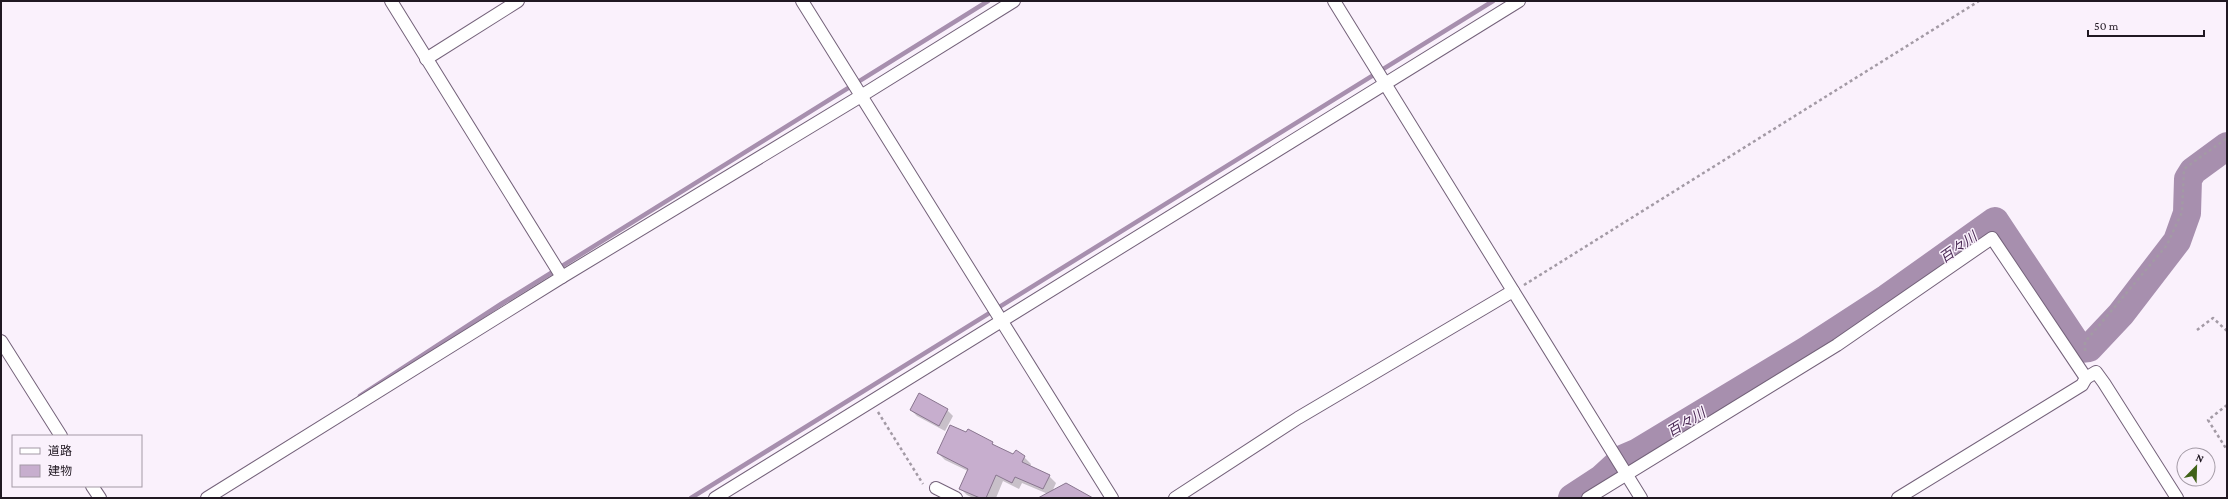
<svg xmlns="http://www.w3.org/2000/svg" width="2228" height="499" font-family="'Crimson Pro','Noto Sans JP',serif">
  <style>
    .shadow { fill: #0003 }
    .lines { fill: none; stroke-linecap: round; stroke-linejoin: round }
    .stream { stroke: #a78fae; stroke-width: 4.5 }
    .river { stroke: #a78fae; stroke-width: 28 }
    .building { fill: #c7aece; stroke: #89768f }
    .street-casing { stroke: #74627a; stroke-width: 14 }
    .path { stroke: #a39aa5; stroke-width: 2.5; stroke-dasharray: 3 3; stroke-linecap: butt }
    .street { stroke: #fff; stroke-width: 12 }
    .labels { text-anchor: middle; dominant-baseline: central; stroke-width: 3; stroke-linejoin: round; paint-order: stroke }
    .water-label { font-size: 14px; font-style: italic; fill: #4b2a55; stroke: #faf1fc }
  </style>
  <rect width="100%" height="100%" fill="#faf1fc"/>
  <g class="shadow">
    <path d="M911 410H947L953 416 945 431 917 416Z"/>
    <path d="M992 443 998 448 1013 455 1024 457 1031 464 1030 467 1049 476 1056 483 1052 492 1088 498H1040L1048 494 1022 483 1019 489 1003 481 996 498H973L967 495 960 488 968 471 945 460 938 453Z"/>
  </g>
  <g class="lines">
    <g class="stream">
      <path d="M360 396 501 304 988 1"/>
      <path d="M691 498 1493 1"/>
    </g>
    <path class="river" d="M1572 498 1601 479 1624 458 1638 452 1807 350 1887 298 1995 221 2080 349 2089 348 2121 314 2177 241 2187 213 2188 179 2193 171 2227 146"/>
  </g>
  <g class="building">
    <path d="M919 393 948 409 939 426 910 410Z"/>
    <path d="M950 425 966 432 968 429 993 442 992 444 1013 454 1016 450 1025 456 1022 462 1050 475 1043 489 1015 477 1012 483 996 475 986 498H980L959 489 968 469 937 453Z"/>
    <path d="M1066 483 1093 498H1038Z"/>
  </g>
  <g class="lines">
    <g class="street-casing">
      <g id="street">
        <path d="M391 1 562 277"/>
        <path d="M802 1 1112 498"/>
        <path d="M1334 1 1641 498"/>
        <path d="M426 59 518 1"/>
        <path d="M1 341 61 436"/>
        <path d="M92 486 100 498"/>
        <path d="M936 488 956 498"/>
        <path d="M207 498 562 277 861 96 1014 1"/>
        <path d="M715 498 1519 1"/>
        <path d="M1175 498 1298 418 1513 291"/>
        <path d="M1588 498 1837 345 1992 238 2086 378 2096 372 2104 383 2177 498"/>
        <path d="M1898 498 2082 385 2086 378"/>
      </g>
    </g>
    <g class="path">
      <path d="M1524 285 1979 1"/>
      <path d="M2197 330 2213 318 2227 331"/>
      <path d="M2085 351V342L2167 245 2182 212 2184 169 2227 138"/>
      <path d="M2227 405 2208 420 2227 450"/>
      <path d="M878 412 923 484"/>
    </g>
    <use href="#street" class="street"/>
  </g>
  <g class="labels">
    <g class="water-label">
      <text transform="translate(1958 247) rotate(-35)">百々川</text>
      <text transform="translate(1686 422) rotate(-31)">百々川</text>
    </g>
  </g>
  <rect width="2228" height="499" fill="none" stroke="#201822" stroke-width="4"/>
  <rect x="12" y="435" width="130" height="52" fill="#faf1fc" stroke="#a39aa5"/>
  <rect x="20" y="448" width="20" height="6" fill="#ffffff" stroke="#a39aa5"/>
  <text x="48" y="455" font-size="12" fill="#201822">道路</text>
  <rect x="20" y="465" width="20" height="12" fill="#c7aece" stroke="#a39aa5"/>
  <text x="48" y="475" font-size="12" fill="#201822">建物</text>
  <g transform="translate(2196 467) rotate(23)"><circle r="19" fill="#faf1fc" stroke="#a39aa5"/>
  <path d="M0-3L7 15L0 10L-7 15Z" fill="#406218"/>
  <text y="-6" font-size="11" font-weight="bold" text-anchor="middle" fill="#201822">N</text>
  </g>
  <path d="M2088 30v6h116v-6" fill="none" stroke="#201822" stroke-width="2"/>
  <text x="2094" y="30" font-size="12" fill="#201822" stroke="#faf1fc" stroke-width="3" paint-order="stroke">50 m</text>
</svg>
